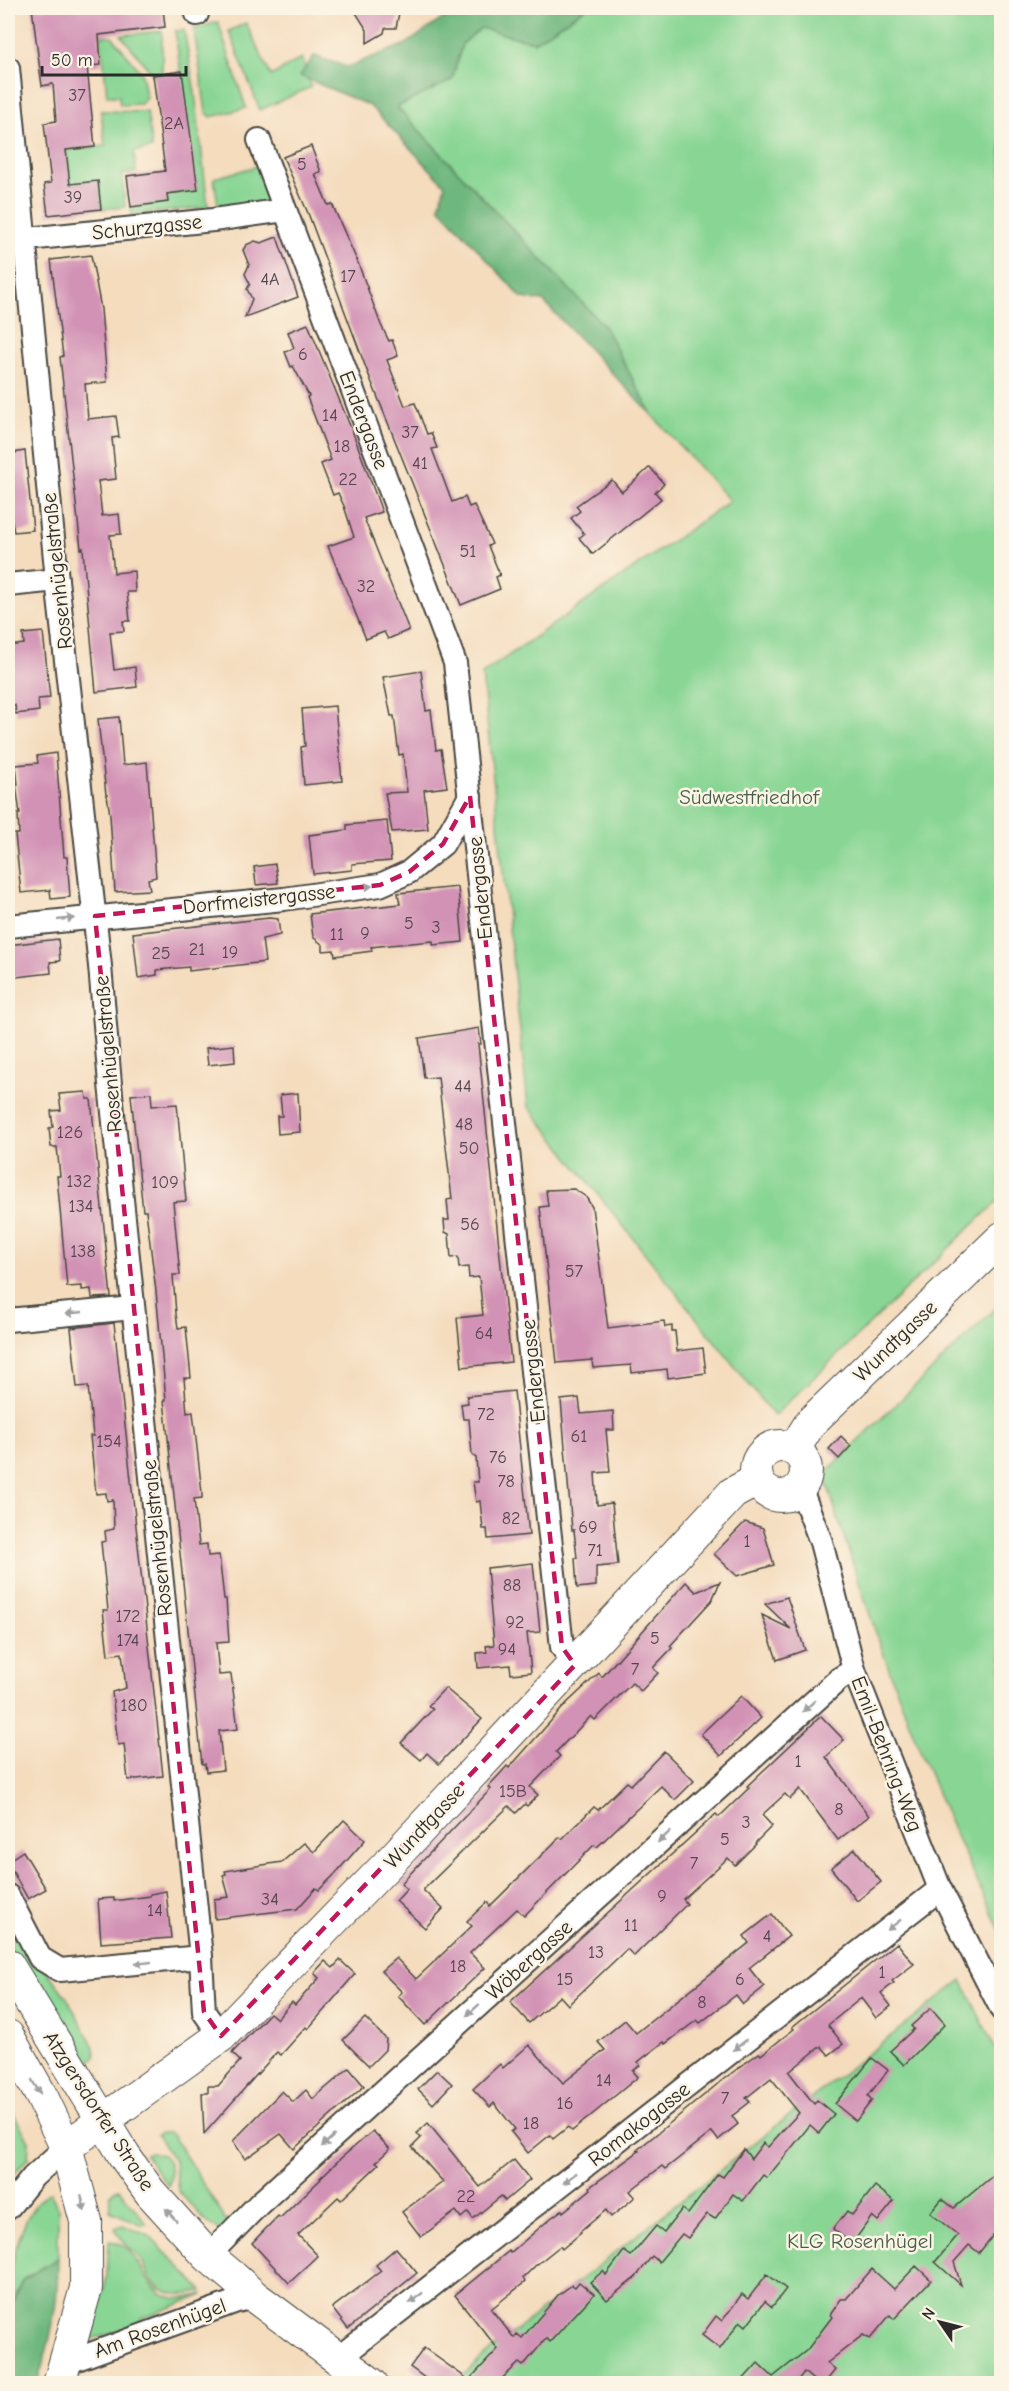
<svg xmlns="http://www.w3.org/2000/svg" width="1009" height="2391" font-family="'Comic Neue',sans-serif">
  <style>
    .green { fill: #89d694; stroke: #5a8060; stroke-width: 1.5 }
    .forest { fill: #6eb77e; stroke: #4c7154; stroke-width: 1.5 }
    .building { fill: #d292b5 }
    .lines { fill: none; stroke-linecap: round; stroke-linejoin: round }
    .street-casing { stroke: #494641; stroke-width: 26 }
    .secondary-casing { stroke: #494641; stroke-width: 34 }
    .street { stroke: #fff; stroke-width: 22 }
    .secondary { stroke: #fff; stroke-width: 32 }
    .oneway { fill: #a0a0a0 }
    .marked { fill: none; stroke: #c2185b; stroke-width: 4.5; stroke-dasharray: 12 8; stroke-linejoin: round }
    .labels { text-anchor: middle; dominant-baseline: central; stroke-width: 5; stroke-linejoin: round; paint-order: stroke }
    .number-label { font-size: 18px; fill: #55454e }
    .street-label { font-size: 21px; fill: #2b2b2b; stroke: #fcf5e5 }
    .park-label { font-size: 21px; fill: #475e4a; stroke: #fcf5e5 }
  </style>
  <rect width="100%" height="100%" fill="#fcf5e5"/>
  <filter id="ink" filterUnits="userSpaceOnUse"><feTurbulence type="fractalNoise" baseFrequency=".0167" numOctaves="2"/><feDisplacementMap in="SourceGraphic" scale="12" xChannelSelector="R" yChannelSelector="G"/><feConvolveMatrix kernelMatrix="1 2 1 2 8 2 1 2 1" color-interpolation-filters="sRGB"/></filter>
  <filter id="wash" filterUnits="userSpaceOnUse"><feTurbulence type="fractalNoise" baseFrequency=".008" numOctaves="4" result="noise"/><feDisplacementMap in="SourceGraphic" scale="24" xChannelSelector="R" yChannelSelector="G"/><feGaussianBlur stdDeviation="1.35" result="paint"/><feColorMatrix in="noise" values="0 0 0 0 0 0 0 0 0 0 0 0 0 0 0 0 0 1.4 0 .05"/><feComposite in="paint" operator="in"/></filter>
  <g filter="url(#wash)">
    <rect width="100%" height="100%" fill="#f4dcbd"/>
    <g class="green">
      <path d="M586 8H1001V1198L774 1416 528 1106 482 674 730 501 652 415 604 326 397 107 452 80 462 44 481 28 534 42Z"/>
      <path d="M218 22 246 108 211 117 206 112 194 29Z"/>
      <path d="M246 23 271 76 302 58 311 87 260 110 229 31Z"/>
      <path d="M184 30 195 93 208 207 132 215 131 207 168 202 167 194 197 190 175 31Z"/>
      <path d="M162 31V74L153 75 121 35Z"/>
      <path d="M101 36H112L142 74 146 97 141 104 120 105 119 96H107Z"/>
      <path d="M101 111 147 112 152 148 134 152 136 172 122 175 125 207 101 209 98 181 67 184 70 180 66 150 105 146Z"/>
      <path d="M258 166 274 202 219 211 214 178Z"/>
      <path d="M1001 1303V1933C983 1893 963 1853 946 1813 898 1703 860 1589 824 1474Z"/>
      <path d="M8 1919 67 1998 93 2045 96 2056 80 2072 8 1944Z"/>
      <path d="M962 1980 1001 2061V2383L454 2384 491 2350Z"/>
      <path d="M8 2104 29 2141 28 2158 8 2181Z"/>
      <path d="M160 2133H169L173 2136 229 2225 220 2231 207 2223 178 2191 174 2161 157 2135Z"/>
      <path d="M151 2153 163 2155C171 2163 173 2177 168 2186L145 2155Z"/>
      <path d="M118 2189 120 2190 147 2224 143 2225 110 2211C110 2202 107 2192 118 2189Z"/>
      <path d="M50 2192 58 2209V2258L24 2279 8 2313C7 2279 18 2210 50 2192Z"/>
      <path d="M123 2225 149 2236 203 2291C187 2296 164 2297 152 2281 147 2275 146 2266 141 2260 132 2248 121 2243 115 2228Z"/>
      <path d="M109 2241C150 2244 137 2317 203 2294V2295L141 2319 142 2324 91 2340 107 2276Z"/>
    </g>
    <g class="forest">
      <path d="M458 8H586L534 42 481 28 462 44 452 80 397 107 604 326 652 415 543 301 522 298 439 207 445 185 370 106 300 76 314 56 347 67 406 44Z"/>
      <path d="M58 2258C58 2306 52 2338 37 2383H8V2313L24 2279Z"/>
    </g>
    <g id="blocks">
      <g class="building">
        <path d="M32 8H163L165 27 99 35 101 65 87 66 95 147 66 150 70 184 98 181 101 209 48 215 44 184 51 183 44 123 56 121 53 84 42 86Z"/>
        <path d="M353 8H400L396 28H385L384 33 367 43V30Z"/>
        <path d="M182 71 198 190 167 194 168 202 131 207 127 176 165 171 153 75Z"/>
        <path d="M311 146 321 172 315 174 328 205 332 204 358 263 381 325 389 341 392 340 398 356 387 360 405 406 415 403 427 434 431 433 437 448 432 449 452 502 465 497 469 507 474 505 492 544 488 546 500 575 496 577 500 589 461 605 366 368 308 213 283 157Z"/>
        <path d="M277 237 298 297 245 317 252 299 247 289 250 284 245 274 249 265 243 250 246 245 255 241 261 243Z"/>
        <path d="M91 255 101 309 107 382 85 384 88 419 116 416 119 437 112 438 116 479 98 481 102 516 119 514 121 534 110 535 114 573 134 571 135 592H127L130 621H123L124 631 110 632 114 670 135 667 137 687 96 692 84 563 83 548 81 549 60 357 63 356 51 260Z"/>
        <path d="M308 324 353 433 382 512 364 518 409 630 388 639 384 632 366 639 328 546 354 537 344 506 338 493 333 495 321 464 331 460 307 397 309 396 293 366 291 367 285 352 294 348 288 332Z"/>
        <path d="M25 451 33 530 14 532 12 522H8V454Z"/>
        <path d="M650 467 664 484 655 492 661 499 593 554 579 538 584 534 571 518 580 511 576 506 612 480 622 492Z"/>
        <path d="M43 632 50 698 38 699 39 711 16 714 15 705 8 706V646L24 644 23 634Z"/>
        <path d="M421 671 426 711 431 710 436 750 441 749 447 787 424 790 428 829 392 832 385 793 407 792 403 754 399 755 394 716H391L383 677Z"/>
        <path d="M335 706 342 781 304 785 301 747 305 746 302 709Z"/>
        <path d="M119 717 123 765 147 762 156 877 148 879 150 890 115 892 110 815 107 795H106L98 719Z"/>
        <path d="M56 753 64 857H67L70 897 51 899 50 890 21 893 15 834H19L18 814H20L16 785H18L16 765 38 763 37 756Z"/>
        <path d="M387 821 391 861 352 864V870L313 874 309 835 347 830V825Z"/>
        <path d="M275 864 278 883 256 885 254 867Z"/>
        <path d="M458 887 463 942 433 945V941L389 945 371 947 372 951 335 956 334 950 323 951V945L313 937 310 914 400 904 398 893Z"/>
        <path d="M269 918 278 919 280 935 262 939 265 962 189 971V967L157 970V975L138 978 133 933Z"/>
        <path d="M58 939 60 961 50 962 51 973 8 978V945Z"/>
        <path d="M479 1028 481 1044H478L511 1362 462 1367 457 1318 483 1315 479 1277 469 1278 468 1267 459 1268 458 1257 451 1258 449 1234 445 1232 444 1220H449L447 1200 452 1199 438 1077 424 1078 419 1038Z"/>
        <path d="M234 1045 235 1062 208 1065 206 1048Z"/>
        <path d="M86 1092 87 1099H91L111 1297 92 1298 91 1289 82 1290V1286L67 1287 57 1176H60L57 1147H51L49 1128 53 1127 51 1111 61 1110 59 1094Z"/>
        <path d="M151 1093 152 1106 177 1104 186 1201 173 1202 180 1275H173L176 1314 178 1328 186 1327 191 1378H184L187 1413 193 1412 202 1493V1498L194 1499 199 1545 207 1544 208 1556 219 1555 224 1599H226L229 1642 216 1643 219 1675 231 1674 238 1729 219 1731 223 1770 206 1772 205 1764H202L164 1400H166L156 1291 146 1211H143L131 1095Z"/>
        <path d="M298 1093 300 1132 278 1134 277 1116H282L280 1095Z"/>
        <path d="M574 1189 586 1197 592 1207 608 1328 664 1321 665 1327 672 1326V1331H675L677 1351 703 1348 706 1373 668 1378 667 1369 632 1373 631 1365 593 1368 592 1360 557 1363 540 1207 548 1206 546 1190Z"/>
        <path d="M114 1323 163 1776 128 1780 124 1744 118 1745 112 1692 126 1688 122 1653 108 1655 103 1610H108L101 1542 106 1541 105 1531 114 1529 113 1500 107 1501 106 1493 96 1494 90 1436H93L88 1386 77 1387 71 1328Z"/>
        <path d="M514 1391 529 1535 488 1539 487 1529H483L480 1501 476 1502 473 1482H478L476 1458 472 1455 469 1419H463L461 1404 468 1403 467 1396Z"/>
        <path d="M579 1398 581 1414 613 1411 614 1430H606L610 1472 595 1473 597 1505 612 1503 618 1565 596 1567V1586L577 1588 575 1558H577L574 1530H572L561 1400Z"/>
        <path d="M841 1436 851 1446 839 1459 829 1449Z"/>
        <path d="M745 1522 763 1528 774 1565 737 1576 714 1554Z"/>
        <path d="M533 1563 540 1632 527 1633 531 1672 511 1674 510 1665 478 1668 477 1653 487 1652 486 1646 494 1645 487 1568Z"/>
        <path d="M686 1582 696 1592 720 1582 712 1600 670 1646 672 1648 653 1668 658 1673 641 1691 632 1683 595 1720 591 1716 556 1752 560 1756 530 1787 538 1795 527 1806 525 1804 516 1813 509 1806 423 1890 443 1909 425 1928 396 1901 407 1889 401 1884 407 1877 491 1789 488 1787 507 1766 509 1768 567 1703 599 1673 602 1677Z"/>
        <path d="M787 1597 805 1650 777 1660 762 1615 791 1629 765 1604Z"/>
        <path d="M445 1688 482 1719 439 1764 427 1753 421 1760 401 1743 433 1709 428 1706Z"/>
        <path d="M741 1696 761 1718 721 1756 701 1734Z"/>
        <path d="M821 1716 844 1740 826 1757 869 1816 838 1840 800 1789 790 1799 785 1794 762 1815 772 1826 755 1843 756 1844 735 1865 728 1858 683 1899 687 1904 634 1956 627 1949 568 2005 560 1996 529 2023 510 2002 716 1814 719 1817 749 1788 747 1786Z"/>
        <path d="M664 1751 694 1781 675 1800 661 1786 597 1847 594 1845 524 1916 517 1909 470 1953 485 1968 425 2025 398 1996 402 1992 381 1971 396 1958 416 1979 472 1926 467 1921 487 1902 490 1906 560 1837 562 1839 594 1807 598 1810 627 1782 631 1785Z"/>
        <path d="M344 1820 365 1840 335 1874 319 1890 316 1888 297 1909 215 1919 214 1899 229 1897 223 1875 226 1874 225 1871 282 1862 304 1843 314 1852Z"/>
        <path d="M855 1849 881 1882 857 1901 831 1868Z"/>
        <path d="M23 1851 46 1889 28 1899 8 1863V1861Z"/>
        <path d="M166 1891 171 1938 101 1943 98 1899 114 1898V1901L150 1896V1894Z"/>
        <path d="M772 1914 789 1936 749 1968 764 1987 743 2004 736 1995 700 2023 697 2020 665 2044 664 2042 638 2062 640 2065 633 2071 638 2077 572 2131 568 2127 553 2139 550 2135 528 2153 511 2132 515 2129 494 2103 490 2107 473 2089 500 2064 503 2068 529 2045 563 2083 605 2050 598 2042 625 2020 636 2033 749 1943 744 1936Z"/>
        <path d="M897 1943 914 1964 892 1981 894 1983 881 1993 891 2006 876 2018 861 1998 828 2025 843 2044 829 2055 821 2046 789 2072 814 2104 817 2100 834 2114 819 2133 810 2125 767 2178 763 2175 743 2201 733 2194 715 2219 707 2214 688 2238 682 2234 659 2262 652 2256 636 2277 607 2300 590 2282 603 2271 606 2275 624 2251 631 2256 656 2226 664 2232 682 2209 688 2214 718 2174 723 2177 744 2149 751 2159 763 2143 768 2147 783 2130 799 2113 771 2078 746 2098 750 2102 732 2116 738 2124 718 2140 712 2132 665 2169 662 2166 630 2191 635 2197 611 2217 606 2210 580 2232 581 2233 562 2249 560 2246 535 2266 523 2278 525 2282 491 2309 514 2338 517 2334 522 2338 558 2295 572 2285 575 2287 579 2282 594 2294 550 2342 547 2339 544 2341 523 2366 519 2363 496 2384H433L410 2367 424 2348 469 2380 498 2349 455 2295 509 2251 510 2253 551 2218 562 2210 563 2212 591 2189 590 2187 639 2151 637 2150 725 2078 759 2053 761 2055 794 2029 792 2027Z"/>
        <path d="M340 1960 355 1974 308 2029 306 2027 281 2055 277 2052 204 2134 202 2093H208V2086H218L240 2061 232 2053 270 2013 277 2019 292 2002 295 2005 319 1978 314 1973 325 1961 333 1968Z"/>
        <path d="M931 2008 945 2024 904 2065 890 2051 914 2029 911 2026Z"/>
        <path d="M365 2018 386 2039 385 2050 369 2066 343 2040Z"/>
        <path d="M872 2058 888 2070 868 2096 872 2100 856 2121 835 2104Z"/>
        <path d="M349 2068 364 2086 294 2149 281 2134 245 2159 233 2141 282 2091 293 2102 306 2090 313 2099Z"/>
        <path d="M437 2070 452 2084 433 2104 418 2089Z"/>
        <path d="M428 2123 480 2187 514 2160 530 2180 505 2201 501 2196 473 2219 468 2212 461 2218 456 2211 421 2237 402 2212 443 2182 412 2147 421 2138 417 2133Z"/>
        <path d="M373 2131 390 2149 376 2162 379 2164 341 2200 338 2197 298 2235 318 2256 289 2283 252 2243 278 2216 280 2218 321 2179 320 2178 341 2158Z"/>
        <path d="M1002 2168V2224L979 2253 969 2245 954 2262 961 2285 935 2262 958 2235 930 2213 942 2199 954 2208Z"/>
        <path d="M875 2186 894 2201 878 2221 872 2216 852 2244 833 2229 847 2211 852 2215Z"/>
        <path d="M396 2248 417 2273 348 2329 332 2308 381 2271 376 2265Z"/>
        <path d="M916 2266 931 2280 894 2319 890 2315 870 2339 863 2335 827 2363 835 2370 824 2384H818L804 2372 795 2384H739L758 2363 773 2377 807 2350 832 2317 830 2315 841 2299H846L872 2269 894 2289Z"/>
        <path d="M767 2274 786 2289 772 2307 765 2301 746 2326 740 2321 720 2349 702 2335 716 2316 722 2321 742 2294 748 2299Z"/>
      </g>
    </g>
  </g>
  <g filter="url(#ink)">
    <use href="#blocks" fill-opacity="0" stroke="#494641" stroke-width="1.5"/>
    <g class="lines">
      <g class="street-casing">
        <g id="street">
          <path d="M195 8 197 14"/>
          <path d="M8 68 57 580 100 966 110 1084 201 1957 204 2012 221 2036"/>
          <path d="M259 140 455 663 562 1647 575 1665"/>
          <path d="M8 241 213 220 285 210"/>
          <path d="M8 585 57 580"/>
          <path d="M8 926 284 899 380 885 409 872 443 844 470 796"/>
          <path d="M8 1320 133 1308"/>
          <path d="M800 1487 821 1542 854 1670 940 1889 1002 2010"/>
          <path d="M8 1896 40 1958 60 1970 201 1957"/>
          <path d="M8 2208 33 2177 66 2147"/>
          <path d="M208 2256 259 2204 839 1679 854 1670"/>
          <path d="M339 2358 940 1889"/>
          <path d="M66 2363 237 2301 255 2297"/>
        </g>
      </g>
      <g class="secondary-casing">
        <g id="secondary">
          <circle cx="781" cy="1471" r="25"/>
          <path d="M794 1449 811 1422 1002 1238"/>
          <path d="M8 1965 125 2157 150 2192 208 2256 233 2277 255 2297 372 2384"/>
          <path d="M8 2036 42 2097 66 2147 86 2221V2288L59 2384"/>
          <path d="M66 2147 221 2036 386 1866 733 1493 757 1480"/>
        </g>
      </g>
      <use href="#street" class="street"/>
      <use href="#secondary" class="secondary"/>
    </g>
    <defs><path id="oneway-solid" d="M-6-.8H1V-3.2L6.5 0L1 3.2V.8H-6Z" transform="scale(1.5)"/></defs>
    <g class="oneway">
      <use href="#oneway-solid" transform="translate(364 887) rotate(-8)"/>
      <use href="#oneway-solid" transform="translate(66 919) rotate(-6)"/>
      <use href="#oneway-solid" transform="translate(74 1313) rotate(174)"/>
      <use href="#oneway-solid" transform="translate(809 1706) rotate(138)"/>
      <use href="#oneway-solid" transform="translate(664 1837) rotate(138)"/>
      <use href="#oneway-solid" transform="translate(894 1925) rotate(142)"/>
      <use href="#oneway-solid" transform="translate(143 1963) rotate(174)"/>
      <use href="#oneway-solid" transform="translate(473 2010) rotate(138)"/>
      <use href="#oneway-solid" transform="translate(740 2045) rotate(142)"/>
      <use href="#oneway-solid" transform="translate(36 2087) rotate(60)"/>
      <use href="#oneway-solid" transform="translate(328 2141) rotate(138)"/>
      <use href="#oneway-solid" transform="translate(570 2178) rotate(142)"/>
      <use href="#oneway-solid" transform="translate(83 2203) rotate(78)"/>
      <use href="#oneway-solid" transform="translate(171 2215) rotate(-132)"/>
      <use href="#oneway-solid" transform="translate(416 2298) rotate(142)"/>
    </g>
  </g>
  <path class="marked" d="M470 796 562 1647 575 1665 221 2036 204 2012 95 916 380 885 409 872 443 844Z"/>
  <g class="labels">
    <g class="number-label">
      <text x="77" y="95">37</text>
      <text x="174" y="123">2A</text>
      <text x="302" y="164">5</text>
      <text x="73" y="197">39</text>
      <text x="348" y="276">17</text>
      <text x="270" y="279">4A</text>
      <text x="303" y="354">6</text>
      <text x="330" y="415">14</text>
      <text x="410" y="432">37</text>
      <text x="342" y="446">18</text>
      <text x="420" y="463">41</text>
      <text x="348" y="479">22</text>
      <text x="468" y="551">51</text>
      <text x="366" y="586">32</text>
      <text x="409" y="923">5</text>
      <text x="436" y="927">3</text>
      <text x="365" y="933">9</text>
      <text x="337" y="934">11</text>
      <text x="197" y="949">21</text>
      <text x="230" y="952">19</text>
      <text x="161" y="953">25</text>
      <text x="463" y="1086">44</text>
      <text x="464" y="1124">48</text>
      <text x="70" y="1132">126</text>
      <text x="469" y="1148">50</text>
      <text x="79" y="1181">132</text>
      <text x="165" y="1182">109</text>
      <text x="81" y="1206">134</text>
      <text x="470" y="1224">56</text>
      <text x="83" y="1251">138</text>
      <text x="574" y="1271">57</text>
      <text x="484" y="1333">64</text>
      <text x="486" y="1414">72</text>
      <text x="579" y="1436">61</text>
      <text x="109" y="1441">154</text>
      <text x="498" y="1457">76</text>
      <text x="506" y="1481">78</text>
      <text x="511" y="1518">82</text>
      <text x="588" y="1527">69</text>
      <text x="747" y="1541">1</text>
      <text x="595" y="1550">71</text>
      <text x="512" y="1585">88</text>
      <text x="128" y="1616">172</text>
      <text x="515" y="1622">92</text>
      <text x="655" y="1638">5</text>
      <text x="128" y="1640">174</text>
      <text x="507" y="1649">94</text>
      <text x="635" y="1669">7</text>
      <text x="134" y="1705">180</text>
      <text x="798" y="1761">1</text>
      <text x="513" y="1791">15B</text>
      <text x="839" y="1809">8</text>
      <text x="746" y="1822">3</text>
      <text x="725" y="1839">5</text>
      <text x="694" y="1863">7</text>
      <text x="662" y="1896">9</text>
      <text x="270" y="1899">34</text>
      <text x="155" y="1910">14</text>
      <text x="631" y="1925">11</text>
      <text x="767" y="1936">4</text>
      <text x="596" y="1952">13</text>
      <text x="458" y="1966">18</text>
      <text x="882" y="1972">1</text>
      <text x="565" y="1979">15</text>
      <text x="740" y="1979">6</text>
      <text x="702" y="2002">8</text>
      <text x="604" y="2080">14</text>
      <text x="725" y="2098">7</text>
      <text x="565" y="2103">16</text>
      <text x="531" y="2123">18</text>
      <text x="466" y="2196">22</text>
    </g>
    <g class="street-label">
      <text transform="translate(147 227) rotate(-6)">Schurzgasse</text>
      <text transform="translate(364 420) rotate(69)">Endergasse</text>
      <text transform="translate(57 571) rotate(-96)">Rosenhügelstraße</text>
      <text transform="translate(480 888) rotate(-96)">Endergasse</text>
      <text transform="translate(259 899) rotate(-6)">Dorfmeistergasse</text>
      <text transform="translate(108 1054) rotate(-95)">Rosenhügelstraße</text>
      <text transform="translate(895 1341) rotate(-44)">Wundtgasse</text>
      <text transform="translate(533 1371) rotate(-96)">Endergasse</text>
      <text transform="translate(157 1538) rotate(-96)">Rosenhügelstraße</text>
      <text transform="translate(887 1754) rotate(69)">Emil-Behring-Weg</text>
      <text transform="translate(424 1826) rotate(-47)">Wundtgasse</text>
      <text transform="translate(529 1960) rotate(-42)">Wöbergasse</text>
      <text transform="translate(99 2111) rotate(57)">Atzgersdorfer Straße</text>
      <text transform="translate(639 2124) rotate(-38)">Romakogasse</text>
      <text transform="translate(160 2328) rotate(-20)">Am Rosenhügel</text>
    </g>
    <g class="park-label">
      <text x="749" y="797">Südwestfriedhof</text>
      <text x="860" y="2241">KLG Rosenhügel</text>
    </g>
  </g>
  <rect width="1009" height="2391" fill="none" stroke="#fcf5e5" stroke-width="30"/>
  <g transform="translate(940 2322) rotate(305)" stroke="#fcf5e5" stroke-width="4.5" paint-order="stroke">
  <path d="M0-4.5L10 22L0 15L-10 22Z" fill="#2b2b2b"/>
  <text y="-9" font-size="16" font-weight="bold" text-anchor="middle" fill="#2b2b2b">N</text>
  </g>
  <path d="M42 66v9h144v-9" fill="none" stroke="#2b2b2b" stroke-width="3"/>
  <text x="51" y="66" font-size="18" fill="#2b2b2b" stroke="#fcf5e5" stroke-width="4.5" paint-order="stroke">50 m</text>
</svg>
